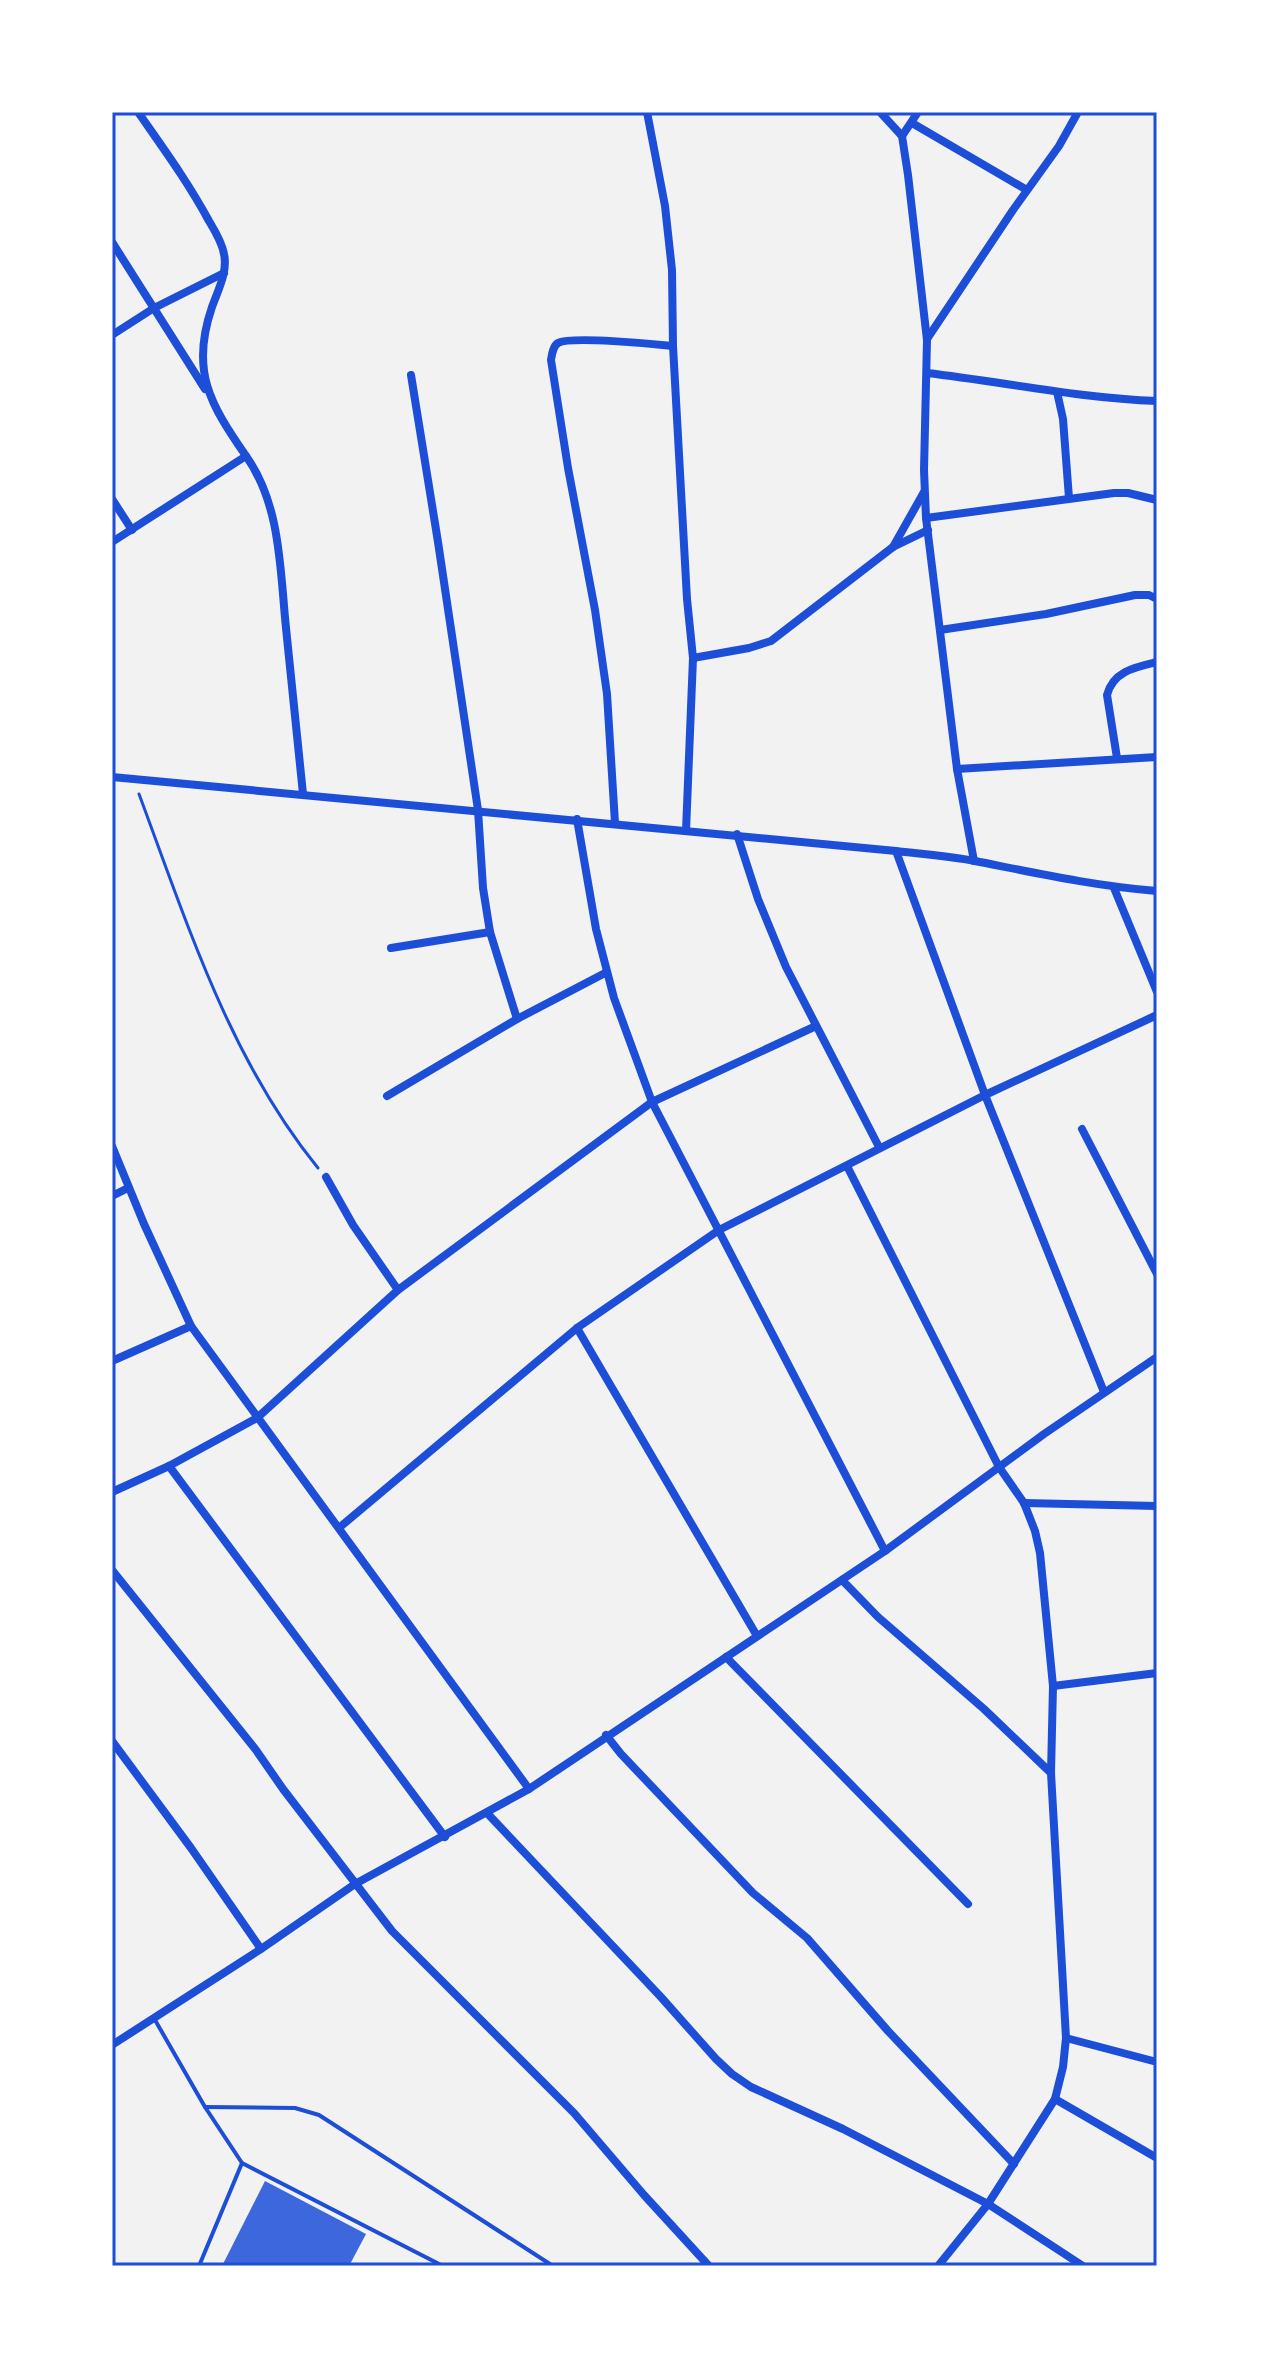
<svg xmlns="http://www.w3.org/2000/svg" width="1269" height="2378" font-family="Roboto,sans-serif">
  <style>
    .building { fill: #3d67dc }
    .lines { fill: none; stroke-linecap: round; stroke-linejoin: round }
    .path { stroke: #1d4ed8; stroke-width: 3 }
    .service { stroke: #1d4ed8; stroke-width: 4 }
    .minor { stroke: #1d4ed8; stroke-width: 8 }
    .neatline { fill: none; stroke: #1d4ed8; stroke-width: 3 }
  </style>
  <rect width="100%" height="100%" fill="#f2f2f2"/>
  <path class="building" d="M265 2181 366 2234 349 2266H222Z"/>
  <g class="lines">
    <path class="path" d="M139 794C187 923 230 1060 318 1168"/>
    <g class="service">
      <path d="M155 2020 205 2107 242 2163 443 2266"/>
      <path d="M205 2107 295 2108 319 2115 553 2266"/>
      <path d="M199 2266 242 2163"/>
    </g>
    <g class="minor">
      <path d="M647 112 665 206 672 270 673 346 687 599 693 658 686 831"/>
      <path d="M880 112 902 136 908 175 927 340 924 470 926 518 957 769 974 861"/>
      <path d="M912 123 1027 190"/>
      <path d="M902 136 918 112"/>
      <path d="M112 242 205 389"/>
      <path d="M112 335 154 308 224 273"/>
      <path d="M927 339 1013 210 1059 146 1078 112"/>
      <path d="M927 373C1004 382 1079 398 1157 401"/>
      <path d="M411 375 438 542 478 810 483 888 490 932 517 1019"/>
      <path d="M1057 392 1063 419 1069 498"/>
      <path d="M246 456C281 505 280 570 286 628 292 683 297 739 303 794"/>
      <path d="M112 499 132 530"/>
      <path d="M926 518 1114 493H1128L1157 500"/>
      <path d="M112 542 246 456C210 404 190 371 212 307 218 290 228 272 224 254 222 242 215 231 209 221 188 182 163 148 138 112"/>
      <path d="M893 547 924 492"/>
      <path d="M940 630 1046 614 1135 595H1149L1157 599"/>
      <path d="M693 658 749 648 771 641 893 547 928 530"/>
      <path d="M1117 758 1107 695C1113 671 1136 667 1157 662"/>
      <path d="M957 769 1157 757"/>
      <path d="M112 777 896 851C922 854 949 856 975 861 1036 873 1095 886 1157 891"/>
      <path d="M577 819 596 929 614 998 652 1102 885 1551"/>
      <path d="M615 823 607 694 595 610 568 468 551 360C552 354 553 346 558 343 571 336 654 344 673 346"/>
      <path d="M737 834 758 899 786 967 879 1147"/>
      <path d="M896 851 985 1095 1104 1392"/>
      <path d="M1114 888 1157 992"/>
      <path d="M391 948 490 932"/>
      <path d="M387 1096 517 1019 607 972"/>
      <path d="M1082 1129 1157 1274"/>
      <path d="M112 1146 144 1224 191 1326 529 1789"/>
      <path d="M847 1166 999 1467 1024 1503 1035 1531 1040 1553 1053 1686 1051 1773 1066 2038 1157 2062"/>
      <path d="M326 1177 353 1225 398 1290"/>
      <path d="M112 1196 128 1188"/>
      <path d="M577 1328 757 1636"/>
      <path d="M112 1361 191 1326"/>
      <path d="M169 1466 445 1837"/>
      <path d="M112 1492 169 1466 257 1418 398 1290 652 1102 816 1026"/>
      <path d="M1024 1503 1157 1506"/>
      <path d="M340 1527 577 1328 719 1230 985 1095 1157 1015"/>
      <path d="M112 1570 256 1750 283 1789 392 1931 574 2113 644 2195 709 2266"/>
      <path d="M842 1580 878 1617 984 1709 1051 1773"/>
      <path d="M726 1657 968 1904"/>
      <path d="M1053 1686 1157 1673"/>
      <path d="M606 1735 621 1754 753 1893 807 1938 888 2031 1014 2164"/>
      <path d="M112 1741 191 1848 261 1949"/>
      <path d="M487 1813 660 1996 716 2059 732 2074 751 2087 843 2129 988 2204 1083 2266"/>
      <path d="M112 2045 261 1949 355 1884 529 1789 885 1551 1044 1434 1157 1357"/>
      <path d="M1055 2099 1157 2158"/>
      <path d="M938 2266 988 2204 1055 2099 1063 2067 1066 2038"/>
    </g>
  </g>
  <rect width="1269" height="2378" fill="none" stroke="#ffffff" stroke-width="228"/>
  <rect x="114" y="114" width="1041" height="2150" class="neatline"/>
</svg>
